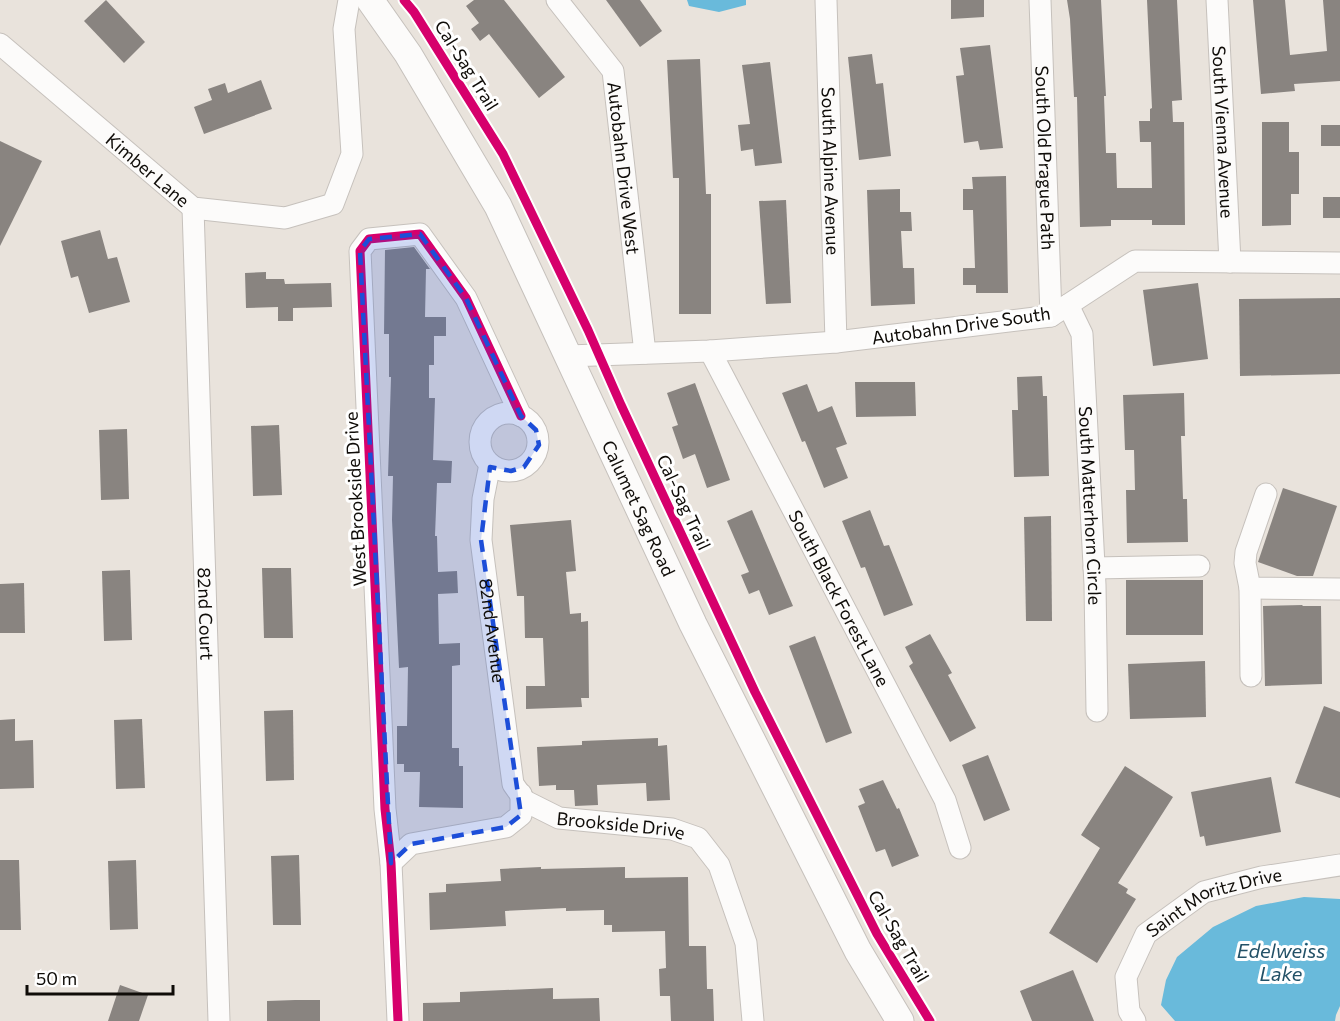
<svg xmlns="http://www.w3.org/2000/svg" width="1340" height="1021" font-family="Commissioner,sans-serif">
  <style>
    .water { fill: #69badb }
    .building { fill: #898480 }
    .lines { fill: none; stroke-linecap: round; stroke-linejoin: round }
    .minor-casing { stroke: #c6c1bc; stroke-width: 23 }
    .major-casing { stroke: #c6c1bc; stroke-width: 29 }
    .minor { stroke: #fcfbfa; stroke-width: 21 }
    .major { stroke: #fcfbfa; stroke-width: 27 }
    .cycleway-casing { stroke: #fff; stroke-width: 13 }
    .cycleway { stroke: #d6006c; stroke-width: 9 }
    .marked { fill: #1d4ed8; fill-opacity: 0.2; stroke: #1d4ed8; stroke-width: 4.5; stroke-dasharray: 12 8; stroke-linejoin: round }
    .labels { text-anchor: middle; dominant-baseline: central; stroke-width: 6; stroke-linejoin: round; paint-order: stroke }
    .street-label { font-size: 18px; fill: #0f0c08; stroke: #fff }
    .water-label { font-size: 20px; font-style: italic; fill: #235167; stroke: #fff }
  </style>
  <rect width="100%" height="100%" fill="#e9e3dc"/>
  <g class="water">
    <path d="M687 0H746V5L719 12 689 6Z"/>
    <path d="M1304 897 1340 899V1006L1336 1015 1335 1021H1175L1161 1005 1166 980 1177 957 1213 927 1256 906Z"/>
  </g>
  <g class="building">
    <path d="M106 0 145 42 124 63 84 21Z"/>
    <path d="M474 0H504L565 77 539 98 489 34 480 41 471 29 479 23 466 6Z"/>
    <path d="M606 0H640L662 31 640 47Z"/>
    <path d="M951 0H984V17L951 19Z"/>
    <path d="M1067 0H1101L1106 96H1104L1106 153H1116L1117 188H1152L1151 142H1140L1139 121H1150V109L1152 108 1147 0H1177L1182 100 1172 101 1173 122H1184L1185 225H1152V220H1111V226L1080 227 1077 97H1074L1070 19Z"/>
    <path d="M1253 0H1285L1290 55 1327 51 1323 0H1340V81L1294 84 1295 91 1261 94Z"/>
    <path d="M990 45 1003 148 980 150 978 141 964 143 956 76 964 75 960 48Z"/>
    <path d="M872 54 876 84 883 83 891 156 859 160 848 57Z"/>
    <path d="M700 59 706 194H711V314H679V178H673L667 60Z"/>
    <path d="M770 62 782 163 755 166 753 149 741 151 738 125 750 124 742 65Z"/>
    <path d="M261 80 272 109 204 134 194 107 212 100 208 89 225 83 228 93Z"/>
    <path d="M1262 122H1289V152H1299V194H1291V225L1262 226Z"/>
    <rect x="1321" y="125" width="19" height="21"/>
    <path d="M0 141 42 161 0 246Z"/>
    <path d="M1006 176 1008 293H976V285H963V268H975L973 210H963V189H973L972 177Z"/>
    <path d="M900 189V212H911L912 231H901L903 268H914L915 304 871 306 867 190Z"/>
    <rect x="1323" y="197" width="17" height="21"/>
    <path d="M786 200 791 303 766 304 759 201Z"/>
    <path d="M100 230 108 259 117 257 130 302 89 313 78 276 71 278 61 241Z"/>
    <path d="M414 247 430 269H426L425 317H446V336H434V365H429V398H435L433 460 452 461 451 483H437L435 536H437L438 572 457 571 458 593 438 594 439 644 460 643V665L452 666V748H459V766H463V808L419 807 420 772H404V764H397V726H407L408 667 399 668 392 520 393 476H388L391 377H389V334H384L385 250Z"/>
    <path d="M266 272V279H284L285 284 331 283 332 307 293 308V321H278V307L246 308 245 273Z"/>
    <path d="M1198 283 1208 359 1153 366 1143 290Z"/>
    <path d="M1340 298V374L1240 376 1239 299Z"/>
    <path d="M1042 376 1043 396H1047L1049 476 1014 477 1012 410H1018L1017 377Z"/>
    <path d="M855 382H915L916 416 856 417Z"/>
    <path d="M695 383 730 480 707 488 695 454 683 459 672 427 678 425 667 393Z"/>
    <path d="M807 384 818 412 832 406 847 444 836 448 848 478 824 488 805 441 802 442 782 393Z"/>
    <path d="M1184 393 1185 436H1181L1183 499H1187L1188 542 1127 543 1126 490H1135L1134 450H1125L1123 395Z"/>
    <path d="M279 425 282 495 253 496 251 426Z"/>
    <path d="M127 429 129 499 101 500 99 430Z"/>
    <path d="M1283 488 1337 506 1313 576H1297L1258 562Z"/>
    <path d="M752 510 793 606 769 615 759 590 749 594 741 575 749 572 727 521Z"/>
    <path d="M870 510 884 546 889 545 913 605 884 616 865 567 861 568 842 521Z"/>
    <path d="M1051 516 1052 621H1026L1024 517Z"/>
    <path d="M571 520 576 571 566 572 570 614 581 613V622L588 621 589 698H581L582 707 526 709V686H545L543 638H525L524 596H517L510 525Z"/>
    <path d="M262 568H291L293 638H264Z"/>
    <path d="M130 570 132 640 104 641 102 571Z"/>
    <rect x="1126" y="580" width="77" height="55"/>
    <path d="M24 583 25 633H0V584Z"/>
    <path d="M1303 605 1302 606H1321L1322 684 1265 686 1263 606Z"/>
    <path d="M930 634 952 673 948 675 976 728 950 742 909 666 913 663 905 647Z"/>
    <path d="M815 636 852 733 826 743 789 646Z"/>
    <path d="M1205 661 1206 717 1130 719 1128 664Z"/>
    <path d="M1324 706 1340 712V798L1295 783Z"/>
    <path d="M293 710 294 780 266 781 264 711Z"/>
    <path d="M15 719V741L33 740 34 788 0 789V720Z"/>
    <path d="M142 719 145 788 116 789 114 720Z"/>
    <path d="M658 738V746L667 745 670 800 647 801 646 783 597 785 598 805 575 806 574 790H556V785L539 786 537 747 582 745V741Z"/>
    <path d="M988 755 1010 810 984 821 962 765Z"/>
    <path d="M1125 766 1173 797 1118 883 1128 889 1126 893 1136 899 1097 963 1049 933 1100 848 1081 835Z"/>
    <path d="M1271 777 1281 832 1206 846 1204 836 1200 837 1191 792Z"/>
    <path d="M883 780 897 809 899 808 919 856 892 867 885 849 876 852 858 806 865 803 859 789Z"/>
    <path d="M299 855 301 925H273L271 856Z"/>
    <path d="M0 860H19L21 930H0Z"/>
    <path d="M136 860 138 929 110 930 108 861Z"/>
    <path d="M541 867V869L625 867V878L688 877 689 946H706L707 989H713L714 1021H671L670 996H660L659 969 666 968 665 931 612 932V925H604V910L566 911V908L505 911 506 926 430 930 429 893 446 892V884L501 881 500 869Z"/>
    <path d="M1073 970 1094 1021H1032L1020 991Z"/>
    <path d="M120 985 148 995 139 1021H108Z"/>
    <path d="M553 988V999L599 998 600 1021H423V1003L460 1002V992Z"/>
    <path d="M295 1000H320V1021H267V1001Z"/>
  </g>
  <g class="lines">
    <g class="minor-casing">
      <g id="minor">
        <path id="s1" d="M557 0 613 71 645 353"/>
        <path id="s2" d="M826 0 836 342"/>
        <path id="s3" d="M1040 0 1051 316"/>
        <path id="s4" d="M1217 0 1230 262"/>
        <path id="s5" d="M0 44 193 208 285 218 333 204 352 154 344 29 349 0"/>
        <path id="s6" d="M193 208 219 1021"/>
        <path id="s7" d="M1068 305 1082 334 1095 585 1097 711"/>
        <path id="s8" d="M710 351 945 800 960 848"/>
        <path d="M568 356 710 351 836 342 1051 316 1135 261 1340 263"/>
        <circle cx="509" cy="442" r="29"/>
        <path id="s9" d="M490 464 483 499 481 540 513 784 525 801 559 818 672 829 698 838 719 865 746 943 753 1021"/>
        <path d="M1266 494 1246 552 1245 563 1250 588 1340 589"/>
        <path d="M1094 568 1199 566"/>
        <path d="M1250 588 1251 676"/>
        <path d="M391 863 411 844 506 827 521 815V794"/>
        <path d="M398 1021 391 863 385 809 360 251 369 239 420 234 466 298 521 416"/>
        <path id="s10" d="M1135 1021 1129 1011 1126 977 1146 934 1204 892 1262 877 1340 865"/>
      </g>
    </g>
    <g class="major-casing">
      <g id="major">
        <path id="s11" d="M370 0 408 54 498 206 693 624 858 951 900 1021"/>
      </g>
    </g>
    <use href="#minor" class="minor"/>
    <use href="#major" class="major"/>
    <g class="cycleway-casing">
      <g id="cycleway">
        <path d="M404 0 414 12 503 154 588 330 621 405 755 692 877 934 930 1021"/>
        <path d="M398 1021 391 863 385 809 360 251 369 239 420 234 466 298 521 416"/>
      </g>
    </g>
    <use href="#cycleway" class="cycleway"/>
  </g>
  <path class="marked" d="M420 234 466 298 521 416 536 430 539 445 524 467 511 471 490 467 481 540 521 815 506 827 411 844 391 863 360 251 369 239Z"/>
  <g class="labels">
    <g class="street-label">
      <text transform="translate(467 65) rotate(58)">Cal-Sag Trail</text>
      <text stroke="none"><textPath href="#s4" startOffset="132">South Vienna Avenue</textPath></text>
      <text stroke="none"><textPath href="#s3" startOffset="158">South Old Prague Path</textPath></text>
      <text stroke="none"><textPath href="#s1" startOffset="188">Autobahn Drive West</textPath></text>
      <text stroke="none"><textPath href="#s5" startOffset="194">Kimber Lane</textPath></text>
      <text stroke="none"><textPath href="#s2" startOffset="171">South Alpine Avenue</textPath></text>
      <text transform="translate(961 325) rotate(-8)">Autobahn Drive South</text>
      <text transform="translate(355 499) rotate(-93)">West Brookside Drive</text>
      <text transform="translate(684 502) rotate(65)">Cal-Sag Trail</text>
      <text stroke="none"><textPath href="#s7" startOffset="204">South Matterhorn Circle</textPath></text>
      <text stroke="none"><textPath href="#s11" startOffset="576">Calumet Sag Road</textPath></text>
      <text stroke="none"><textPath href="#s8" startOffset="279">South Black Forest Lane</textPath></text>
      <text stroke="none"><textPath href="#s6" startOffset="406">82nd Court</textPath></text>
      <text stroke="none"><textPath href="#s9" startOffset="168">82nd Avenue</textPath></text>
      <text stroke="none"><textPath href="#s9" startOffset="444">Brookside Drive</textPath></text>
      <text stroke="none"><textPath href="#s10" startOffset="170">Saint Moritz Drive</textPath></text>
      <text transform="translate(899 936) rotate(60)">Cal-Sag Trail</text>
    </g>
    <g class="water-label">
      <text x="1281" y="950">Edelweiss<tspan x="1281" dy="23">Lake</tspan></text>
    </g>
  </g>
  <path d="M27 985v9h146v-9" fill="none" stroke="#0f0c08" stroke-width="3"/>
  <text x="36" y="985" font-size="18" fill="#0f0c08" stroke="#ffffff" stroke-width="4.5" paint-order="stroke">50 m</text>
</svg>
